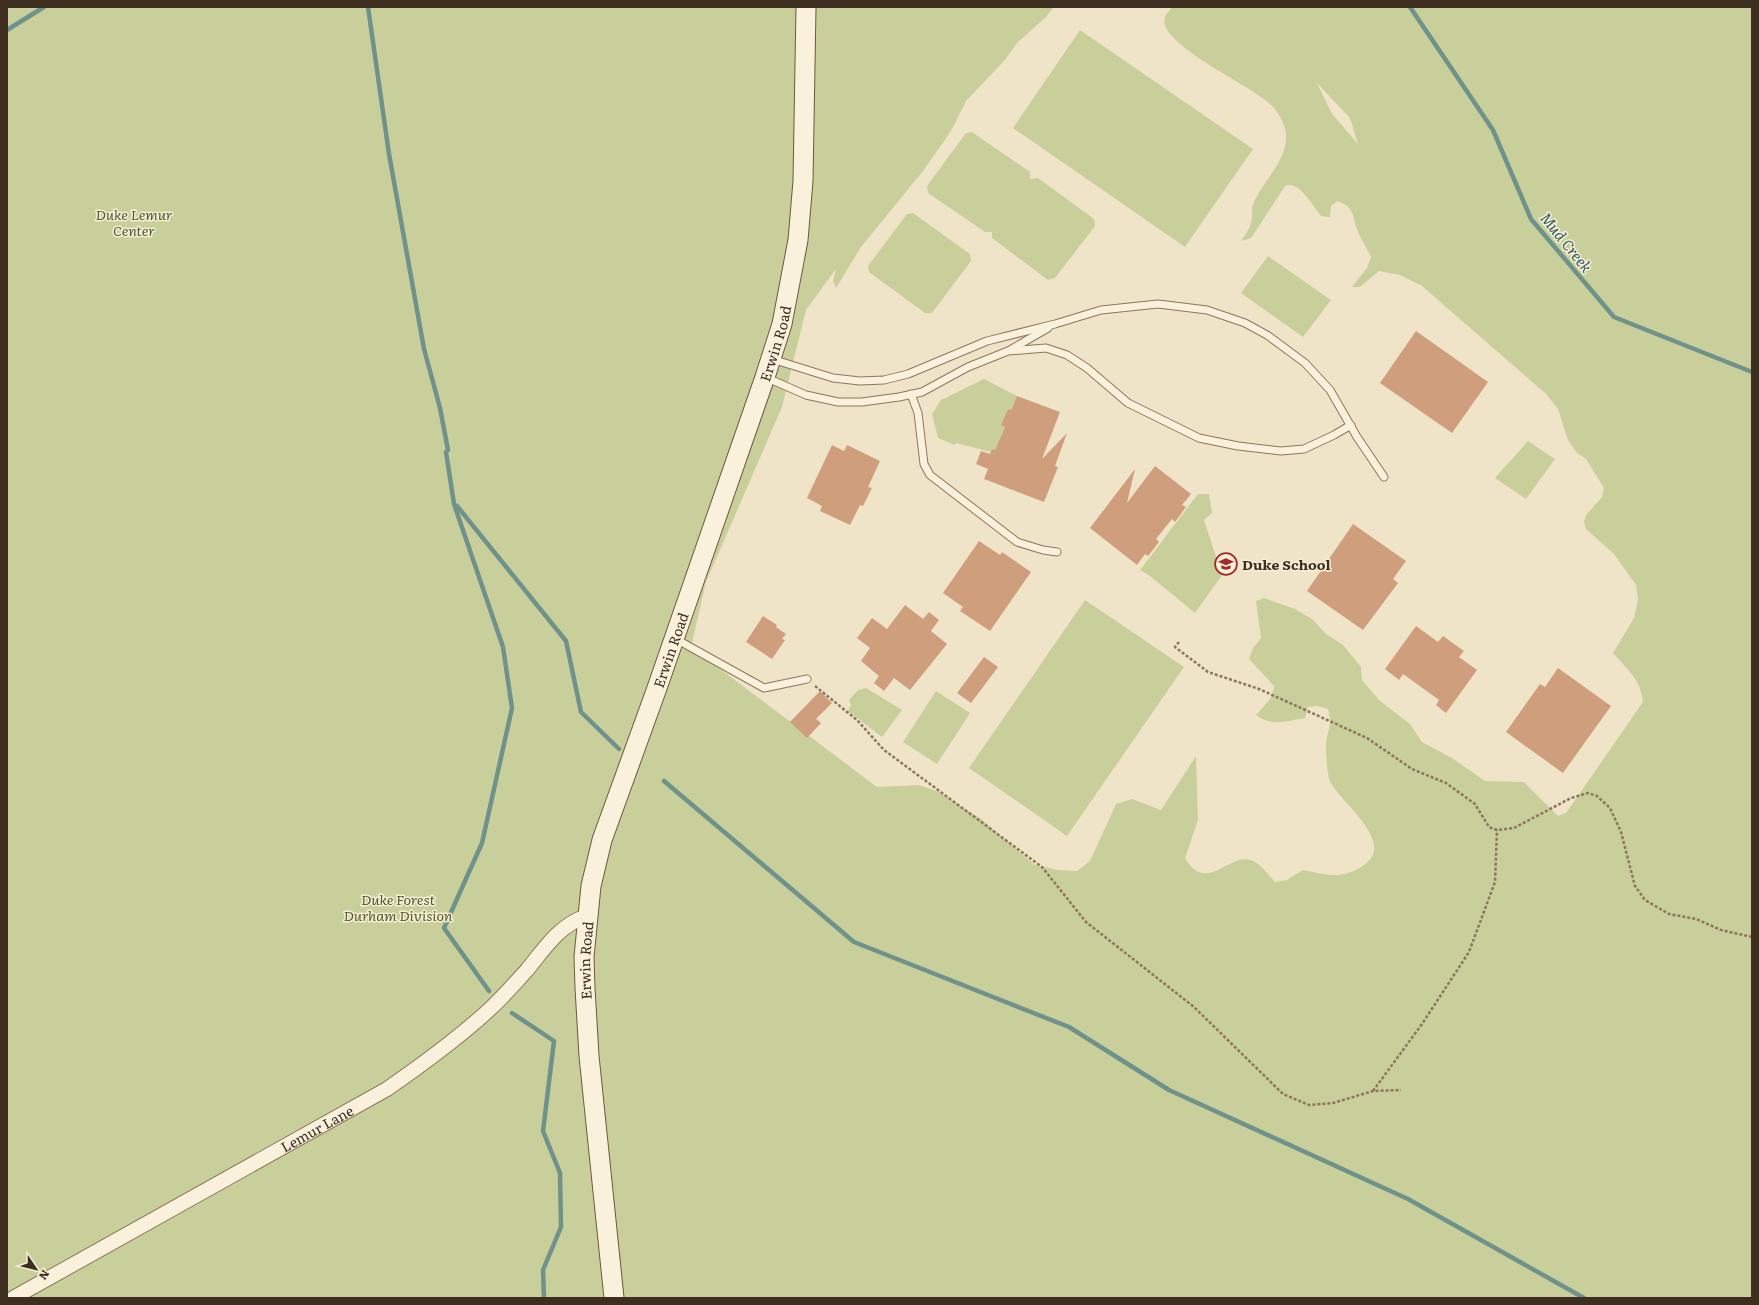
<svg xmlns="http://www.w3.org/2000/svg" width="1759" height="1305" font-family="Literata,serif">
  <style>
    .green { fill: #c9cf9b; fill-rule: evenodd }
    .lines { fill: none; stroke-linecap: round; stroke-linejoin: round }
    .stream { stroke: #6f938a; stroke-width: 4.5 }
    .building { fill: #cf9f7d }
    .lane-casing { stroke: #8d765c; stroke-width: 9 }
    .street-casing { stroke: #8d765c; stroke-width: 16 }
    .secondary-casing { stroke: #6f573f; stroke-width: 21 }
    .path { stroke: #8d765c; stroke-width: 2.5; stroke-dasharray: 3 2; stroke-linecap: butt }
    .lane { stroke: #faf1dc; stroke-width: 7 }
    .street { stroke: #faf1dc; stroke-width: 14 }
    .secondary { stroke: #faf1dc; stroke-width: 19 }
    .labels { text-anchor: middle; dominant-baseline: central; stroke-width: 3; stroke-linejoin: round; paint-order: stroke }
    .park-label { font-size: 14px; font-style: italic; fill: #4d5a26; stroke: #f7eed8 }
    .street-label { font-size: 14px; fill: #3d2e20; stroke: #f7eed8 }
    .poi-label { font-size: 14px; font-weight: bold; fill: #3d2e20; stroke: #f7eed8; text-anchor: start }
    .water-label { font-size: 15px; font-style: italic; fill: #2f5d5a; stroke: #f7eed8 }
  </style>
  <rect width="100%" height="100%" fill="#f0e4c8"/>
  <g class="green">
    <path d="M7 7H1054L1046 17 1017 43 1004 61 966 101 951 131 923 171 861 247 836 288 833 281 836 269 806 310 782 407 706 582 691 647 877 787 919 785 939 792 981 819 1035 865 1058 870 1077 871 1090 861 1116 804 1132 799 1161 810 1196 756 1198 820 1185 858C1207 896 1230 850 1253 861 1261 864 1269 876 1275 882L1287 880 1303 870C1328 875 1342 880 1364 865 1398 841 1336 800 1329 779 1327 770 1326 754 1326 745 1327 729 1333 728 1328 709L1317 706 1308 707 1305 718C1286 721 1272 727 1256 715L1271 698 1274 686 1249 659 1253 648 1261 638 1256 601 1264 598 1295 609 1312 619 1326 634 1343 645 1361 667 1362 680 1379 700 1410 724 1422 742 1452 758 1485 781 1524 782 1558 816 1566 813 1643 702C1641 680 1627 669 1613 653L1634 618 1638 600 1636 585 1614 554 1586 529 1584 521 1587 514 1602 497 1604 488 1586 459 1577 453 1568 440 1558 409 1546 394 1422 286 1400 275 1379 271 1360 287H1352L1367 268 1371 257C1367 248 1360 238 1357 229 1351 213 1355 208 1337 201L1331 206 1330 217 1321 216C1312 205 1299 180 1285 186L1251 238 1241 241C1244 236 1250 229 1251 223 1253 217 1251 210 1253 205 1261 182 1284 165 1286 140 1287 128 1281 116 1273 107 1257 87 1156 45 1165 17 1166 14 1170 10 1172 7H1752V1298H7ZM1317 83 1350 118 1358 144 1332 114Z"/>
    <path d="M1080 30 1253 149 1185 247 1013 128Z"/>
    <path d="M972 132 1030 172V179L1038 178 1094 219 1095 226 1055 278 1048 280 992 238V232H985L928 193 927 186 966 133Z"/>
    <path d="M913 213 970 254 971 261 932 313H925L869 272 868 266 907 214Z"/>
    <path d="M1268 256 1331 300 1303 337 1241 293Z"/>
    <path d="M984 379 1017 396 1011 410 1008 409 1001 425 1005 427 995 450 992 449 991 452 956 443 955 445 938 438 932 414 941 400Z"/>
    <path d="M1528 441 1555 459 1526 499 1495 478Z"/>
    <path d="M1198 494H1209L1212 513 1204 520 1222 575 1195 613 1150 576 1140 570Z"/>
    <path d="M1085 600 1184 667 1067 836 969 768Z"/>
    <path d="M866 688 902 710 882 737 848 711 851 705 849 700 858 690Z"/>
    <path d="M936 691 970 713 937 764 903 742Z"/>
  </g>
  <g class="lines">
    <g class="stream">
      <path d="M368 7 389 154 424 349 440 408 448 450 446 452 454 504 503 647 512 708 482 843 444 928 489 991"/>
      <path d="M1410 7 1493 130 1531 219 1614 317 1752 372"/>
      <path d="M7 30 44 7"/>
      <path d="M457 506 566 641 581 712 619 749"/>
      <path d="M664 781 854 942 1069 1027 1169 1090 1408 1199 1584 1298"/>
      <path d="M512 1013 554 1041 543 1131 560 1173 561 1227 543 1270 544 1298"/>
    </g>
  </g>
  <g class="building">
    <path d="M1416 331 1488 382 1452 433 1380 383Z"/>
    <path d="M1017 396 1060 412 1042 459 1067 433 1055 466 1058 467 1044 502 984 479 988 469 976 464 981 451 990 454 992 449 995 450 1005 427 1001 425 1008 409 1011 410Z"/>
    <path d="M832 445 844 451 847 445 880 461 868 487 872 488 863 506 860 505 850 525 820 511 822 506 807 498Z"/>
    <path d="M1155 466 1191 494 1182 505 1186 507 1175 522 1172 519 1156 539 1159 542 1148 556 1145 554 1137 565 1090 528 1135 469 1127 503Z"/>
    <path d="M1353 524 1406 561 1393 579 1398 583 1363 630 1307 591Z"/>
    <path d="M979 541 1000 555 1002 552 1031 572 990 631 960 611 963 607 943 593Z"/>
    <path d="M905 605 923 619 929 612 939 620 931 631 947 644 910 690 894 678 884 691 874 683 879 676 861 661 870 648 857 638 872 618 887 629Z"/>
    <path d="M763 616 777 625 776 627 786 634 782 639 785 640 772 659 746 642Z"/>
    <path d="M1416 626 1438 642 1443 636 1464 651 1459 657 1477 670 1446 713 1436 705 1439 700 1403 674 1399 680 1385 669Z"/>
    <path d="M984 657 998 667 971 703 957 693Z"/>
    <path d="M1558 668 1611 706 1563 773 1506 732 1540 684 1545 687Z"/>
    <path d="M820 691 832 703 816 719 821 723 807 738 790 722Z"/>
  </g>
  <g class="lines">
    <g class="lane-casing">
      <g id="lane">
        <path d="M1010 350 1048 328"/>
        <path d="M772 359 833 378 860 381 884 380 908 374 987 341 1055 324 1101 310 1158 304 1207 310 1245 323 1267 335 1305 363 1330 390 1357 437 1384 477"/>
        <path d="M765 377 806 395 838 402H862L899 397 922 392 968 367 1008 351 1046 348 1067 355 1087 368 1128 403 1199 438 1238 446 1281 451 1304 449 1334 435 1351 425"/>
        <path d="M911 394 918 413 924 464 930 475 1017 542 1043 550 1057 552"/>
        <path d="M674 638 764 688 807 679"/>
      </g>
    </g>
    <g class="street-casing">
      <g id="street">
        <path id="s1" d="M13 1298 387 1089C423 1064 459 1038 491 1008 504 996 515 983 527 970 545 948 559 925 587 916"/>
      </g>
    </g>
    <g class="secondary-casing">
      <g id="secondary">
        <path id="s2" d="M614 1298 589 1056 585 988 584 957 591 886 602 840 657 688 765 377 782 324 798 240 803 181 806 7"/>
      </g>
    </g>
    <g class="path">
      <path d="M1179 642 1175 647 1208 672 1259 689 1367 738 1412 769 1446 783 1475 804 1489 827 1497 830 1514 828 1571 798 1588 793 1597 796 1610 808 1621 832 1635 886 1645 900 1669 914 1696 919 1721 930 1752 937"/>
      <path d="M815 686 857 720 884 750 1042 867 1086 922 1194 1007 1283 1094 1309 1105 1333 1103 1373 1091 1401 1090"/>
      <path d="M1373 1091 1422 1024 1469 952 1495 882 1497 830"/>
    </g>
    <use href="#lane" class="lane"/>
    <use href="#street" class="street"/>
    <use href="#secondary" class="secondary"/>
  </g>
  <defs>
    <g id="school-ring" transform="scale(1.15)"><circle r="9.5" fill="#f7eed8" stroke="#9e2a2b" stroke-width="1.5"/><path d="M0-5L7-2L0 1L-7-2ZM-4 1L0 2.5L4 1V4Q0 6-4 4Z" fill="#9e2a2b"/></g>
  </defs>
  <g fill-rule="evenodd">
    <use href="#school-ring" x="1226" y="564"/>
  </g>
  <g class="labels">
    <g class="park-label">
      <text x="134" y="214">Duke Lemur<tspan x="134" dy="16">Center</tspan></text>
      <text x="398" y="899">Duke Forest<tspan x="398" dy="16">Durham Division</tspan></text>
    </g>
    <g class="street-label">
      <text stroke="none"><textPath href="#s2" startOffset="987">Erwin Road</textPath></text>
      <text stroke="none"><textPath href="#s2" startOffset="663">Erwin Road</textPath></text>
      <text stroke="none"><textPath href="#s2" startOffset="339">Erwin Road</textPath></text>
      <text stroke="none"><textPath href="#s1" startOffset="348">Lemur Lane</textPath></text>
    </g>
    <g class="poi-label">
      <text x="1242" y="564">Duke School</text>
    </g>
    <g class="water-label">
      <text transform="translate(1567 242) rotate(51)">Mud Creek</text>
    </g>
  </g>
  <rect width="1759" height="1305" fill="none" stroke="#3d2e20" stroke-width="16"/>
  <g transform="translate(36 1269) rotate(125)" stroke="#f7eed8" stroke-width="3" paint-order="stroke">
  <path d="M0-3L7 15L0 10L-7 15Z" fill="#3d2e20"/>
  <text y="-6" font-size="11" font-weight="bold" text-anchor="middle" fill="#3d2e20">N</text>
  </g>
</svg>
